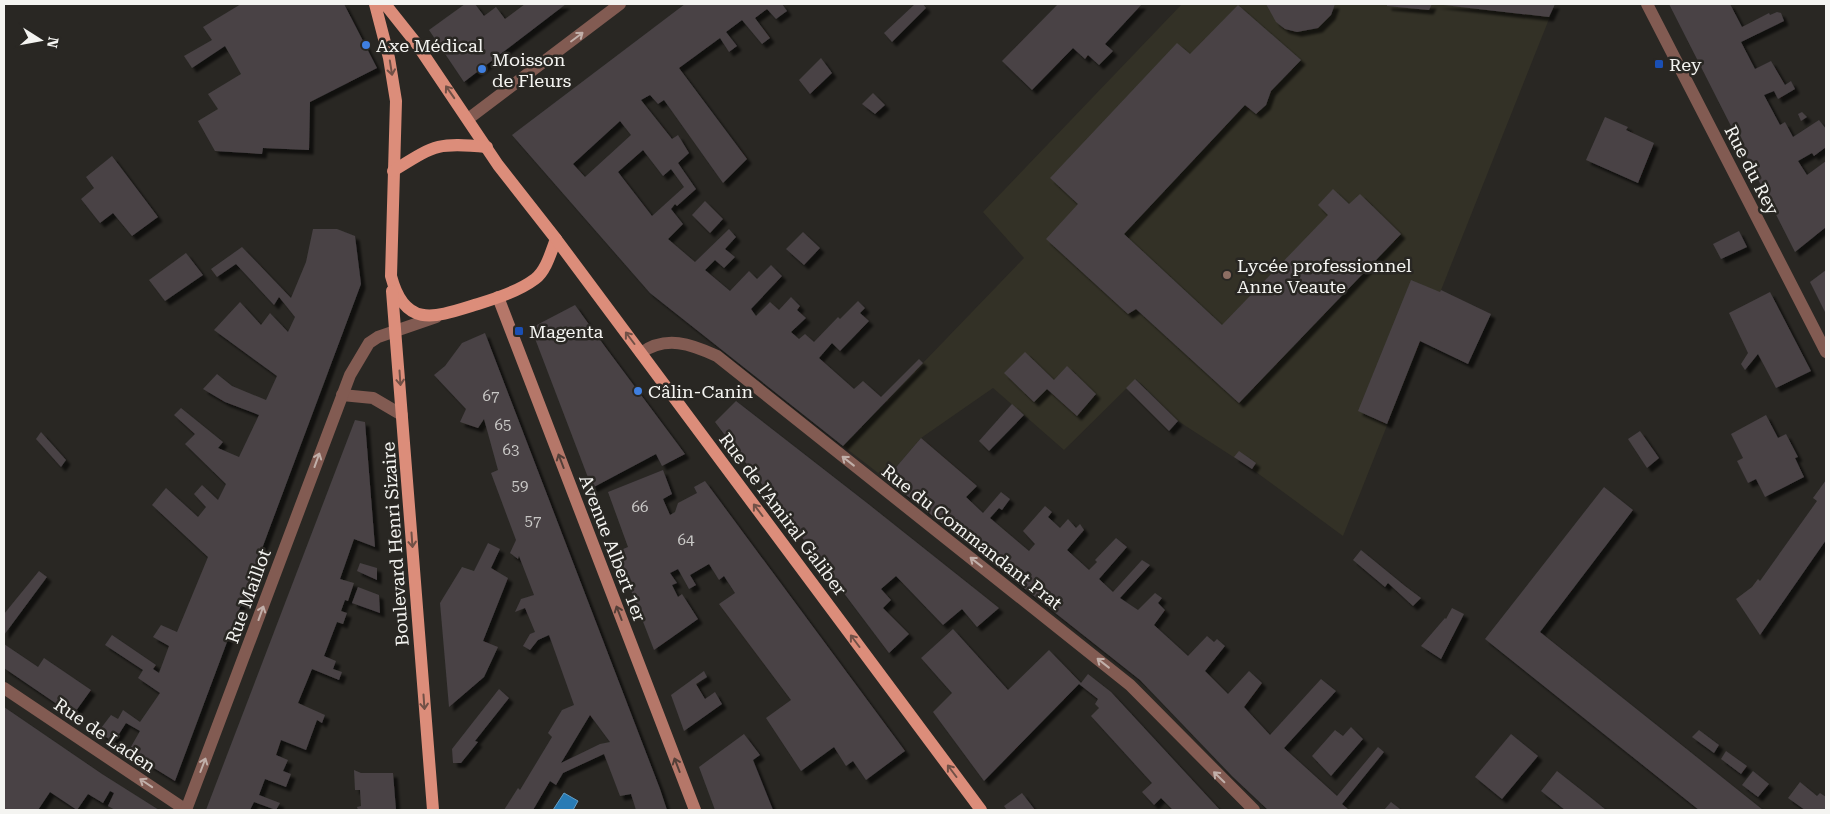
<svg xmlns="http://www.w3.org/2000/svg" width="1830" height="814" font-family="'Roboto Serif',serif">
  <style>
    .built { fill: #333126 }
    .water { fill: #287bb5; stroke: #659fc7 }
    .building { fill: #484245; fill-rule: evenodd; filter: url(#shadow) }
    .lines { fill: none; stroke-linecap: round; stroke-linejoin: round }
    .street { stroke: #825b52; stroke-width: 12 }
    .secondary { stroke: #b57769; stroke-width: 12 }
    .primary { stroke: #dc8d7a; stroke-width: 12 }
    .oneway { stroke: #c1afa9 }
    .oneway2 { stroke: #715046 }
    .oneway3 { stroke: #533f38 }
    .shop-dot { fill: #3f7fe0; stroke: #292723; stroke-width: 2 }
    .transit-dot { fill: #1a4fb4; stroke: #292723; stroke-width: 2 }
    .education-dot { fill: #8d6e63; stroke: #292723; stroke-width: 2 }
    .labels { text-anchor: middle; dominant-baseline: central; stroke-width: 5; stroke-linejoin: round; paint-order: stroke }
    .number-label { font-size: 15px; fill: #c9c8c6 }
    .poi-label { font-size: 18px; fill: #f4f4f1; stroke: #292723; text-anchor: start }
    .street-label { font-size: 18px; fill: #f4f4f1; stroke: #292723 }
  </style>
  <defs>
    <filter id="shadow"><feDropShadow dx="4.5" dy="4.5" stdDeviation="1" flood-color="#0009"/></filter>
  </defs>
  <rect width="100%" height="100%" fill="#292723"/>
  <path class="built" d="M1182 4H1555L1343 536 1252 469 1178 421 1136 379 1064 450 993 388 921 438 886 479 843 446 1024 258 983 212Z"/>
  <path class="water" d="M564 793 578 801 573 810H553Z"/>
  <g class="building">
    <path d="M241 4H344L377 68 310 102 309 150 263 148 262 154 215 151 198 121 218 109 208 94 241 74 225 46 192 68 184 56 212 40 203 27Z"/>
    <path d="M465 4H475L484 16 496 7 505 19 525 4H566L464 82 429 30Z"/>
    <path d="M685 4H782L787 11 776 19 767 9 755 18 770 38 762 44 742 20 726 32 737 46 729 52 720 38 679 68 747 159 723 183 664 100 658 104 650 95 641 100 672 139 678 135 689 153 678 163 696 189 677 206 675 204 671 209 683 224 668 239 695 262 729 229 736 237 725 249 735 257 724 268 715 260 705 270 730 291 749 271 757 279 771 265 782 276 751 309 756 316 770 302 779 310 791 297 800 306 797 310 806 318 791 332 799 339 805 334 814 342 838 317 840 319 858 301 865 308 860 313 869 321 840 351 832 343 819 358 854 389 863 381 881 397 919 359 923 363 843 446 650 293 512 135ZM620 121 631 135 585 177 573 164ZM643 150 663 176 671 169 684 187 652 216 618 172Z"/>
    <path d="M915 4H923L926 8 892 42 884 33Z"/>
    <path d="M1058 4H1142L1105 44 1113 51 1099 65 1088 55 1085 59 1073 48 1032 90 1002 61Z"/>
    <path d="M1266 4H1335L1331 15 1318 28 1297 32 1285 29 1276 22Z"/>
    <path d="M1387 4H1432L1429 10 1387 6Z"/>
    <path d="M1435 4H1555L1549 17Z"/>
    <path d="M1669 4H1730L1742 27 1769 13 1770 15 1777 12 1781 13 1784 21 1741 42 1755 69 1771 61 1785 85 1791 81 1795 89 1778 99 1774 91 1764 95 1780 125 1785 122 1793 137 1819 120 1826 129V147L1814 156 1812 153 1798 161 1807 175 1826 161V227L1795 252Z"/>
    <path d="M1238 5 1301 60 1271 91 1266 105 1256 114 1245 105 1124 234 1222 325 1328 215 1318 205 1333 189 1349 204 1360 194 1401 234 1239 403 1136 309 1128 314 1046 239 1078 204 1050 178 1177 43 1190 54Z"/>
    <path d="M821 58 832 73 810 94 799 80Z"/>
    <path d="M873 93 885 105 875 114 862 104Z"/>
    <path d="M1802 112 1807 117 1801 121 1798 114Z"/>
    <path d="M1605 117 1628 127 1626 130 1654 143 1638 183 1586 160Z"/>
    <path d="M112 156 158 217 132 236 113 213 100 223 81 199 94 188 86 177Z"/>
    <path d="M705 201 723 219 710 233 692 215Z"/>
    <path d="M313 229H337L355 236 361 284 175 781 128 752 140 731 126 723 114 742 98 732 111 715 118 719 123 710 140 722 160 693 138 678 143 670 105 645 112 635 156 665 153 669 159 673 169 646 153 637 161 625 177 632 208 557 152 505 166 488 198 517 206 507 194 494 202 485 218 500 226 484 185 444 195 434 174 415 181 408 223 442 218 448 239 457 259 415 225 402 203 389 217 374 232 386 266 400 277 376 214 330 240 302 261 325 270 313 288 332 295 317 279 297 274 305 236 264 217 277 211 269 242 247 291 298 306 262Z"/>
    <path d="M1739 231 1747 247 1721 259 1713 244Z"/>
    <path d="M803 232 820 248 804 265 786 249Z"/>
    <path d="M186 253 203 275 165 301 149 280Z"/>
    <path d="M1826 270V314L1810 282Z"/>
    <path d="M1411 280 1440 292 1441 290 1491 314 1468 364 1420 341 1387 424 1358 411Z"/>
    <path d="M1770 292 1811 371 1776 388 1758 354 1745 370 1741 364 1748 353 1729 313Z"/>
    <path d="M575 305 606 348 685 454 662 466 656 454 592 488 531 328Z"/>
    <path d="M485 333 660 789 667 810H636L631 794 620 796 604 754 563 773 556 785 550 781 533 810H504L518 788 520 790 552 737 548 733 562 710 574 705 549 635 538 640 530 650 523 646 530 634 535 632 525 608 515 612 521 599 534 595 519 556 518 559 510 553 516 540 491 473 498 470 484 419 478 428 460 422 466 409 434 375 445 366 462 343ZM590 715 610 742 600 744 561 763Z"/>
    <path d="M1025 352 1054 380 1067 366 1096 394 1077 416 1047 389 1034 402 1004 373Z"/>
    <path d="M1135 379 1178 421 1169 431 1126 388Z"/>
    <path d="M736 401 867 503 999 608 977 627 962 609 943 625 896 576 881 589 891 600 883 608 909 634 889 653 715 422Z"/>
    <path d="M1012 404 1024 415 989 451 979 441Z"/>
    <path d="M1766 415 1778 438 1786 434 1798 457 1795 458 1804 477 1765 497 1756 479 1748 483 1737 461 1743 458 1731 434Z"/>
    <path d="M355 420 365 422 375 547 354 539 340 579 354 583 348 601 345 600 341 611 347 613 343 624 337 622 324 656 336 661 333 669 342 672 339 680 312 669 298 703 325 715 322 723 317 720 306 750 281 740 276 755 288 760 283 771 291 774 286 787 265 779 259 795 280 803 276 810 254 802 250 810H206Z"/>
    <path d="M1640 431 1659 458 1647 468 1628 439Z"/>
    <path d="M41 432 66 460 61 467 36 439Z"/>
    <path d="M921 438 977 486 966 497 983 513 1001 492 1010 499 1002 510 999 508 990 518 1029 551 1035 544 1023 531 1045 506 1052 512 1048 517 1060 528 1068 519 1076 528 1080 524 1084 530 1067 550 1089 570 1097 562 1095 560 1116 538 1127 547 1099 579 1113 592 1142 560 1150 565 1120 598 1138 610 1155 593 1162 598 1158 603 1165 610 1154 625 1188 656 1207 636 1214 642 1217 639 1225 646 1205 671 1228 694 1249 671 1262 683 1244 707 1270 735 1321 679 1336 691 1284 748 1337 796 1378 747 1384 752 1342 804 1349 810H1268L1232 776 1140 680 886 479Z"/>
    <path d="M1239 451 1256 463 1252 469 1234 457Z"/>
    <path d="M663 470 672 494 663 499 670 515 675 512 678 503 697 493 694 487 705 481 905 751 866 780 853 761 846 766 834 747 801 771 766 718 791 700 719 604 735 593 724 576 719 580 709 564 690 575 696 585 689 589 678 569 670 573 677 583 672 585 678 597 682 594 698 619 654 650 616 552 628 547 608 492Z"/>
    <path d="M1826 480V540L1760 635 1736 599 1752 587 1758 579 1760 581 1817 501 1813 498Z"/>
    <path d="M1604 487 1633 510 1540 632 1763 810H1699L1485 639Z"/>
    <path d="M488 543 500 549 491 568 508 578 483 641 498 647 484 677 449 707 440 603 462 567 474 571Z"/>
    <path d="M1361 550 1405 586 1421 598 1413 606 1388 583 1385 587 1353 560Z"/>
    <path d="M360 563 377 568V580L357 571Z"/>
    <path d="M39 571 47 577 4 635V614Z"/>
    <path d="M358 587 379 595 380 613 352 603Z"/>
    <path d="M1452 608 1464 614 1441 659 1421 646 1445 618 1446 619Z"/>
    <path d="M953 629 1008 690 1049 650 1081 683 1088 674 1111 692 1220 810H1173L1161 798 1154 805 1142 792 1152 783 1091 716 1099 708 1095 704 1098 699 1079 684 984 781 933 712 952 693 921 658Z"/>
    <path d="M4 644 38 667 44 658 91 690 73 715 4 668Z"/>
    <path d="M704 671 707 677 696 684 705 699 715 692 722 704 684 731 671 695Z"/>
    <path d="M499 689 509 698 475 741 478 742 461 763H453L452 749Z"/>
    <path d="M4 707 102 774 159 810H115L108 806 114 793 110 791 103 803 88 794 77 810 50 792 38 810H4Z"/>
    <path d="M1351 727 1363 739 1331 776 1312 756 1335 730 1343 736Z"/>
    <path d="M1699 730 1719 745 1714 753 1692 737Z"/>
    <path d="M744 734 760 755 753 760 773 810H715L699 767Z"/>
    <path d="M1511 734 1538 756 1502 799 1475 777Z"/>
    <path d="M1726 751 1747 766 1741 774 1721 759Z"/>
    <path d="M354 770 361 773H393L396 810H358L357 807 361 806 360 790H355Z"/>
    <path d="M1557 771 1590 797 1606 810H1565L1541 791Z"/>
    <path d="M1753 771 1769 784 1758 797 1742 785Z"/>
    <path d="M1800 782 1817 796 1820 793 1826 797V810H1805L1788 798Z"/>
    <path d="M1022 793 1035 810H1007L1004 806Z"/>
    <path d="M1391 802 1400 809 1399 810H1384Z"/>
  </g>
  <g class="lines">
    <g class="street">
      <path d="M1647 4 1826 352"/>
      <path d="M468 119 620 4"/>
      <path d="M641 353C666 335 691 344 717 356L1130 685 1254 810"/>
      <path d="M342 395 373 398 402 415"/>
      <path d="M4 688 186 810"/>
      <path d="M186 810 350 375 369 343 378 337 436 317"/>
    </g>
    <path class="secondary" d="M498 297 695 810"/>
    <g class="primary">
      <path d="M375 4 389 58 396 101 391 276C405 330 436 317 478 304 497 298 519 291 535 279 546 271 551 252 556 239L498 165 416 43 385 4"/>
      <path d="M393 171C435 145 437 142 487 147"/>
      <path d="M556 239 981 810"/>
      <path d="M392 291 433 810"/>
    </g>
  </g>
  <defs><path id="oneway-shaft" d="M-6 0H5M1.5-3L5.5 0L1.5 3" fill="none" stroke-width="1.6" stroke-linecap="round" stroke-linejoin="round" transform="scale(1.25)"/></defs>
  <g class="oneway">
    <use href="#oneway-shaft" transform="translate(577 37) rotate(-37)"/>
    <use href="#oneway-shaft" transform="translate(317 460) rotate(-70)"/>
    <use href="#oneway-shaft" transform="translate(848 461) rotate(-142)"/>
    <use href="#oneway-shaft" transform="translate(976 562) rotate(-142)"/>
    <use href="#oneway-shaft" transform="translate(261 613) rotate(-70)"/>
    <use href="#oneway-shaft" transform="translate(1103 663) rotate(-142)"/>
    <use href="#oneway-shaft" transform="translate(203 765) rotate(-69)"/>
    <use href="#oneway-shaft" transform="translate(1219 777) rotate(-136)"/>
    <use href="#oneway-shaft" transform="translate(146 783) rotate(-146)"/>
  </g>
  <g class="oneway2">
    <use href="#oneway-shaft" transform="translate(391 68) rotate(81)"/>
    <use href="#oneway-shaft" transform="translate(450 92) rotate(-125)"/>
    <use href="#oneway-shaft" transform="translate(630 338) rotate(-127)"/>
    <use href="#oneway-shaft" transform="translate(400 378) rotate(86)"/>
    <use href="#oneway-shaft" transform="translate(758 510) rotate(-127)"/>
    <use href="#oneway-shaft" transform="translate(412 540) rotate(86)"/>
    <use href="#oneway-shaft" transform="translate(855 641) rotate(-127)"/>
    <use href="#oneway-shaft" transform="translate(424 702) rotate(86)"/>
    <use href="#oneway-shaft" transform="translate(952 771) rotate(-127)"/>
  </g>
  <g class="oneway3">
    <use href="#oneway-shaft" transform="translate(561 461) rotate(-111)"/>
    <use href="#oneway-shaft" transform="translate(619 613) rotate(-111)"/>
    <use href="#oneway-shaft" transform="translate(677 765) rotate(-111)"/>
  </g>
  <g class="shop-dot">
    <circle cx="366" cy="45" r="5"/>
    <circle cx="482" cy="69" r="5"/>
    <circle cx="638" cy="391" r="5"/>
  </g>
  <g class="transit-dot">
    <rect x="1654" y="59" width="10" height="10" rx="2.5"/>
    <rect x="514" y="326" width="10" height="10" rx="2.5"/>
  </g>
  <circle class="education-dot" cx="1227" cy="275" r="5"/>
  <g class="labels">
    <g class="number-label">
      <text x="491" y="396">67</text>
      <text x="503" y="425">65</text>
      <text x="511" y="450">63</text>
      <text x="520" y="486">59</text>
      <text x="640" y="507">66</text>
      <text x="533" y="521">57</text>
      <text x="686" y="540">64</text>
    </g>
    <g class="poi-label">
      <text x="376" y="45">Axe Médical</text>
      <text x="492" y="59">Moisson<tspan x="492" dy="21">de Fleurs</tspan></text>
      <text x="1669" y="64">Rey</text>
      <text x="1237" y="265">Lycée professionnel<tspan x="1237" dy="21">Anne Veaute</tspan></text>
      <text x="529" y="331">Magenta</text>
      <text x="648" y="391">Câlin-Canin</text>
    </g>
    <g class="street-label">
      <text transform="translate(1752 170) rotate(63)">Rue du Rey</text>
      <text transform="translate(783 514) rotate(53)">Rue de l'Amiral Galiber</text>
      <text transform="translate(972 537) rotate(38)">Rue du Commandant Prat</text>
      <text transform="translate(395 544) rotate(-94)">Boulevard Henri Sizaire</text>
      <text transform="translate(613 548) rotate(69)">Avenue Albert 1er</text>
      <text transform="translate(248 596) rotate(-70)">Rue Maillot</text>
      <text transform="translate(105 735) rotate(34)">Rue de Laden</text>
    </g>
  </g>
  <rect width="1830" height="814" fill="none" stroke="#f4f4f1" stroke-width="10"/>
  <g transform="translate(40 40) rotate(101)" stroke="#292723" stroke-width="4" paint-order="stroke">
  <path d="M0-4L9 19L0 12L-9 19Z" fill="#f4f4f1"/>
  <text y="-8" font-size="14" font-weight="bold" text-anchor="middle" fill="#f4f4f1">N</text>
  </g>
</svg>
